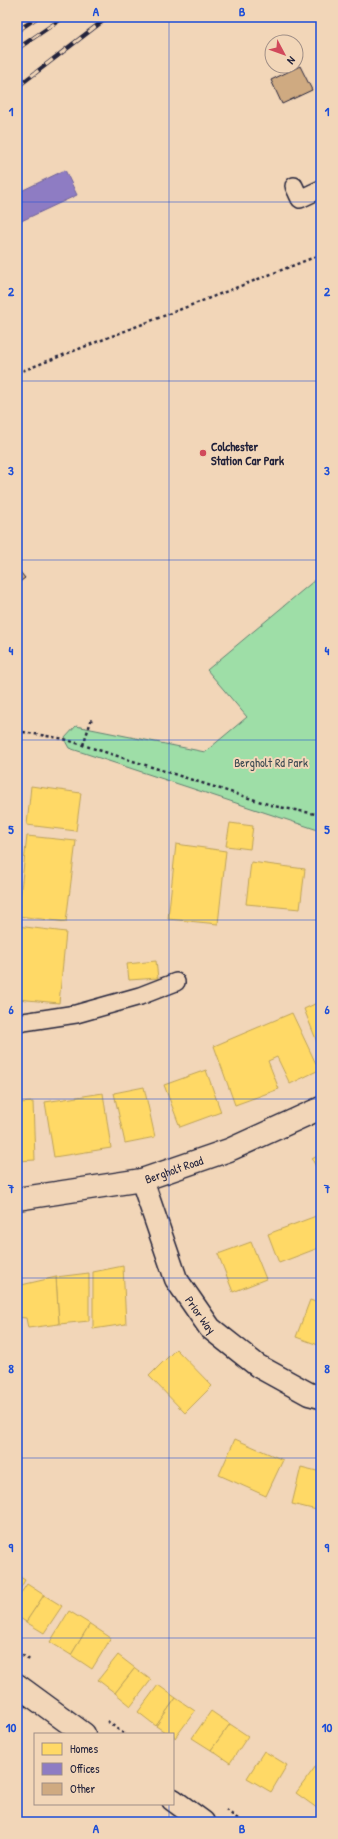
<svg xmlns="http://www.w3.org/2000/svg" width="338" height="1839" font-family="'Patrick Hand',sans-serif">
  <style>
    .green { fill: #9edea7; stroke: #608071 }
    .homes { fill: #ffd966; stroke: #bda259 }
    .offices { fill: #8e7cc3; stroke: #6e619a }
    .building { fill: #cfaa81; stroke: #22223b }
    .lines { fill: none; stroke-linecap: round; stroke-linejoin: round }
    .service-casing { stroke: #22223b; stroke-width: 20 }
    .minor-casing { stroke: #22223b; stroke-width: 25 }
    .tertiary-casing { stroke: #22223b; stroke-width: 25 }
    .secondary-casing { stroke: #22223b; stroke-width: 25 }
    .path { stroke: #22223b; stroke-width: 2.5; stroke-dasharray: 3 3; stroke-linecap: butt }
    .service { stroke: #f2d6b8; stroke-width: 17 }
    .minor { stroke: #f2d6b8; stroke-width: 22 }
    .tertiary { stroke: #f2d6b8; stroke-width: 22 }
    .secondary { stroke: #f2d6b8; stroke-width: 22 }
    .rail-casing { stroke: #22223b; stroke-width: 4.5 }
    .rail { stroke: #f2d6b8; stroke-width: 3; stroke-dasharray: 9; stroke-linecap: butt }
    .grid { fill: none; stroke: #1d4ed8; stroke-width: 1; stroke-opacity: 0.55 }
    .poi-dot { fill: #d1495b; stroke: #f2d6b8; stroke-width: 1.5 }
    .labels { text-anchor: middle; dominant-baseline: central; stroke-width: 4; stroke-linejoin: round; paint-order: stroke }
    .poi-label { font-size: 12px; font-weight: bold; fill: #22223b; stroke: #f2d6b8; text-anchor: start }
    .park-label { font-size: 12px; fill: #3b4851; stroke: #f2d6b8 }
    .street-label { font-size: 12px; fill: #22223b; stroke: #f2d6b8 }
    .neatline { fill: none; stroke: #1d4ed8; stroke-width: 1.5 }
    .grid-label { font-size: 13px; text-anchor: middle; font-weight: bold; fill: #1d4ed8 }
  </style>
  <rect width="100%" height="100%" fill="#f2d6b8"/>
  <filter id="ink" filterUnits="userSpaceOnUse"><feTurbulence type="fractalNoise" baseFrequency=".025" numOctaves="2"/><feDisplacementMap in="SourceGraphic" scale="8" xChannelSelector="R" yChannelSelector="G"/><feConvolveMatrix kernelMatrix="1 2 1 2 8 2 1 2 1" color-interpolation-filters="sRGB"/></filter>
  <g filter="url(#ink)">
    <path class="green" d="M321 575V831L69 748 64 739 76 726 205 752 247 717 207 670Z"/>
    <g class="homes">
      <path d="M31 786 81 793 76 831 27 825Z"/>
      <path d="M230 823 253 826 250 849 226 846Z"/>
      <path d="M27 836 76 841 66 922 18 916Z"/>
      <path d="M176 844 226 851 218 924 168 919Z"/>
      <path d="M251 862 305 869 300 909 246 904Z"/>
      <path d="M17 926 66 932 59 1003 17 999Z"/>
      <path d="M156 961 158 978 129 980 127 964Z"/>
      <path d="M317 1003 321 1013V1052L304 1009Z"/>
      <path d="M292 1013 319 1070 290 1084 277 1057 268 1061 279 1089 235 1105 214 1046Z"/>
      <path d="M206 1070 221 1112 180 1127 164 1085Z"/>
      <path d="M144 1087 155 1137 125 1143 114 1093Z"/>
      <path d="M103 1093 111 1148 54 1157 45 1102Z"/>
      <path d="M33 1102 35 1160 17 1161V1103Z"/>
      <path d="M321 1154V1176L312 1159Z"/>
      <path d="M316 1216 321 1230V1247L279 1263 268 1234Z"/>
      <path d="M251 1242 266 1279 233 1292 218 1254Z"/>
      <path d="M123 1266 126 1324 93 1329V1272Z"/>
      <path d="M89 1273V1321L59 1324 56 1277Z"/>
      <path d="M56 1277 59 1324 28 1328 26 1318 17 1317V1286Z"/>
      <path d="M310 1300 321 1304V1346L296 1337Z"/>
      <path d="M176 1349 212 1386 185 1413 149 1376Z"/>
      <path d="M235 1439 283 1460 266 1496 219 1475Z"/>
      <path d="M301 1467 321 1472V1511L292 1504Z"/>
      <path d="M17 1575 25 1580 17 1595Z"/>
      <path d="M27 1584 44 1595 26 1622 17 1616V1599Z"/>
      <path d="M44 1595 62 1606 44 1633 26 1622Z"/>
      <path d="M69 1611 90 1624 71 1655 50 1642Z"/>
      <path d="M90 1624 111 1638 92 1669 71 1655Z"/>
      <path d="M118 1655 135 1668 115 1693 98 1680Z"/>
      <path d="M135 1668 151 1680 131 1706 115 1693Z"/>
      <path d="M158 1685 176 1698 156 1726 138 1712Z"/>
      <path d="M176 1698 195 1711 175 1738 173 1734H168L156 1726Z"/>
      <path d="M211 1711 230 1724 211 1750 192 1738Z"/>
      <path d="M230 1724 248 1736 230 1763 211 1750Z"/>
      <path d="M264 1751 287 1765 271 1792 247 1778Z"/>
      <path d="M321 1759V1811L296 1793Z"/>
    </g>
    <path class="offices" d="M65 170 77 195 17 223V193Z"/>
    <g class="building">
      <path d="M300 66 312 90 282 104 271 80Z"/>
      <path d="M17 568 25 578 17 584Z"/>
    </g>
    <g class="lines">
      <g class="service-casing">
        <g id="service">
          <path d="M294 186 300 199 321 189"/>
          <path d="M17 1023 76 1014 140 996 176 982"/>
        </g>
      </g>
      <g class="minor-casing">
        <g id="minor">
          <path id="s1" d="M142 1180 176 1279 210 1328 258 1366 309 1394 321 1397"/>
        </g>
      </g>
      <g class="tertiary-casing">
        <g id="tertiary">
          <path d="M17 1685 84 1734"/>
          <path d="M173 1800 203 1822"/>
        </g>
      </g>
      <g class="secondary-casing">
        <g id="secondary">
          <path id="s2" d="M17 1199 142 1180 229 1150 321 1108"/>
        </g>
      </g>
      <g class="path">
        <path d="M17 373 320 255 321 256"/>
        <path d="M17 731 64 739 274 806 321 815"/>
        <path d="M83 745 92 718"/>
        <path d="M17 1651 31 1661"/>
        <path d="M107 1721 124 1734"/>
        <path d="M226 1810 242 1822"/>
      </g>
      <use href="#service" class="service"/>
      <use href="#minor" class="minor"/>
      <use href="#tertiary" class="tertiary"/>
      <use href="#secondary" class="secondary"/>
      <g class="rail-casing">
        <g id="rail">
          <path d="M17 31 38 17"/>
          <path d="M17 49 64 17"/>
          <path d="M17 87 108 17"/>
        </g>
      </g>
      <use href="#rail" class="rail"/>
    </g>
  </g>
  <path class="grid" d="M169 17V1734M17 202H321M17 381H321M17 560H321M17 740H321M17 920H321M17 1099H321M17 1278H321M17 1458H321M17 1638H321M169 1804V1822"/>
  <circle class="poi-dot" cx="203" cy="453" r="4"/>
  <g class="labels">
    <g class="poi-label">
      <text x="211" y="446">Colchester<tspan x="211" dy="14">Station Car Park</tspan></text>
    </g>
    <g class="park-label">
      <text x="271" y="762">Bergholt Rd Park</text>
    </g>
    <g class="street-label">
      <text stroke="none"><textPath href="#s2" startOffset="160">Bergholt Road</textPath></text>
      <text stroke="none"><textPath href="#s1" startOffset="148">Prior Way</textPath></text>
    </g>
  </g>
  <rect width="338" height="1839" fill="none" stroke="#f2d6b8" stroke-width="44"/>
  <rect x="34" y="1733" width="140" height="72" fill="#f2d6b8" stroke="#9f8e86"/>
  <rect x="42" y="1743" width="20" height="12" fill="#ffd966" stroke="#9f8e86"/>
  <text x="70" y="1753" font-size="12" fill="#22223b">Homes</text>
  <rect x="42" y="1763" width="20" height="12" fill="#8e7cc3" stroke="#9f8e86"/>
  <text x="70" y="1773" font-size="12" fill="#22223b">Offices</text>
  <rect x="42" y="1783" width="20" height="12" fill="#cfaa81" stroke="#9f8e86"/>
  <text x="70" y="1793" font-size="12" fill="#22223b">Other</text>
  <g transform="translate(284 54) rotate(131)"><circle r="19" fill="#f2d6b8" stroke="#9f8e86"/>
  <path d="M0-3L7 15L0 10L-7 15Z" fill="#d1495b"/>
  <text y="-6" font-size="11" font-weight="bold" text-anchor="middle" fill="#22223b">N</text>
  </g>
  <rect x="22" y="22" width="294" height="1795" class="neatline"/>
  <g class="grid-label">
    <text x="96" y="16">A</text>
    <text x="242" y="16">B</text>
    <text x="11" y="116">1</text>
    <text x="327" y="116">1</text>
    <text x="11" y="296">2</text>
    <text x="327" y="296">2</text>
    <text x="11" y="475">3</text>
    <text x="327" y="475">3</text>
    <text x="11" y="655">4</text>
    <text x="327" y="655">4</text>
    <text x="11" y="834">5</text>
    <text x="327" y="834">5</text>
    <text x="11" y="1014">6</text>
    <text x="327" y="1014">6</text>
    <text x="11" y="1193">7</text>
    <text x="327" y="1193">7</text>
    <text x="11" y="1373">8</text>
    <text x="327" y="1373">8</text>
    <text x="11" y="1552">9</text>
    <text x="327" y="1552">9</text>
    <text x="11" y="1732">10</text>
    <text x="327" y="1732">10</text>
    <text x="96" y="1833">A</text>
    <text x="242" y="1833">B</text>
  </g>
</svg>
